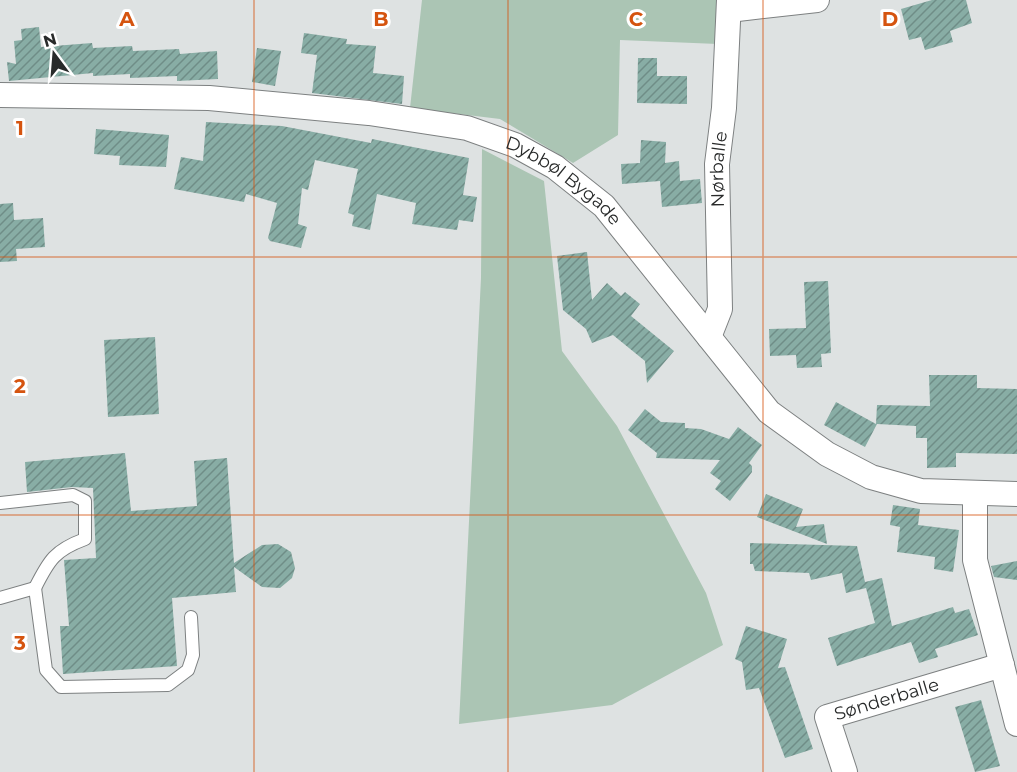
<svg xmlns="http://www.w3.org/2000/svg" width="1017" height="772" font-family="Montserrat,sans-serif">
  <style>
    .grass { fill: #abc5b4 }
    .building { fill: url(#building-hatch) }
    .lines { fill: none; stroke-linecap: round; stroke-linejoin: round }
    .lane-casing { stroke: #7d8081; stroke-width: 14 }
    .street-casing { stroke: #7d8081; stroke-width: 26 }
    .lane { stroke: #fff; stroke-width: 12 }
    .street { stroke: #fff; stroke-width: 24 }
    .grid { fill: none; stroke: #d5540f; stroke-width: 1.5; stroke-opacity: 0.55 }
    .labels { text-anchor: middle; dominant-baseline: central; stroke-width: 6; stroke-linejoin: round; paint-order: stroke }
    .street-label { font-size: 18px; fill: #282a2a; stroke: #fff }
    .grid-label { font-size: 20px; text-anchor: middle; font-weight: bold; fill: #d5540f; stroke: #fff; stroke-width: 6; stroke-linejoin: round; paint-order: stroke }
  </style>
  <defs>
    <pattern id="building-hatch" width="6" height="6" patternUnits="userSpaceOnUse" patternTransform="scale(1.5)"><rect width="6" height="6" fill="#88ada5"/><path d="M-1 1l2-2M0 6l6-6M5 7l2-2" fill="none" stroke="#6f8d87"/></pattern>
  </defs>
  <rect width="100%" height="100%" fill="#dee2e2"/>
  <g class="grass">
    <path d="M422 0H717L718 44 620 40 618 135 573 163 500 119 410 108Z"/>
    <path d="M482 149 544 181 562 351 617 426 706 593 723 645 612 705 459 724 481 278Z"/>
  </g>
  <g class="building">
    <path d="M932 0H966L972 23 950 31 953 42 925 50 921 37 909 40 901 9Z"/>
    <path d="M39 27 41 47 92 43 93 48 132 46 133 51 179 49 180 54 217 51 218 79 177 81V76L130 78V74L93 76V73L9 81 7 62 16 64 14 41 22 40 21 29Z"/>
    <path d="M304 33 347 39 346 44 376 46 373 73 404 76 402 104 312 93 317 55 301 53Z"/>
    <path d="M257 48 281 51 275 86 252 82Z"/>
    <path d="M638 58H657V76H687V104L637 103Z"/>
    <path d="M206 122 282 126 371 143 372 139 469 158 463 195 477 197 473 222 459 220 457 230 412 224 416 203 377 194 370 230 352 226 354 215 348 213 358 169 315 160 308 190 302 188 298 224 307 227 301 248 270 241 268 238 277 203 246 194 244 202 174 189 181 157 203 161Z"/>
    <path d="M96 129 169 135 166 167 119 165 120 156 94 154Z"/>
    <path d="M641 140 666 142 665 163 679 161 680 181 700 179 702 203 662 207 660 181 622 184 621 164 640 163Z"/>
    <path d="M13 203 14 220 43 218 45 247 16 249 17 261 0 262V204Z"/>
    <path d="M587 252 592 300 607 283 621 296 625 292 640 304 631 316 674 351 647 383 645 361 613 335 592 343 586 329 563 310 557 256Z"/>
    <path d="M828 281 831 353 821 354 822 367 797 368 796 355 770 356 769 329 806 328 804 282Z"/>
    <path d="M155 337 159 414 108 417 104 340Z"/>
    <path d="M929 375H977V388L1017 389V454L956 453V467L927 468V438H916V426L877 424 865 447 824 425 836 402 876 424 877 405 930 406Z"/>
    <path d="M645 409 661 422 685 423V428L701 429 729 439 738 427 762 445 749 463 752 466V472L730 501 715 489 721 481 710 473 720 460 656 458 657 453 628 430Z"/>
    <path d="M125 453 131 511 197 506 194 461 227 458 234 563 262 545 278 544 291 552 295 568 292 578 280 588 262 587 234 567 236 592 172 598 177 666 63 674 60 626H69L64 560 96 558 93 488 72 487 27 492 25 462Z"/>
    <path d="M766 494 803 509 796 527 824 524 827 544 757 517Z"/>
    <path d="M893 505 920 509 918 525 959 530 953 572 934 569 935 557 897 552 900 527 890 525Z"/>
    <path d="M750 543 857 546 865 582 882 578 892 626 953 607 955 613 969 609 978 635 935 649 938 657 919 663 911 642 837 666 828 638 875 623 866 588 846 593 842 573 811 580 809 573 755 571 753 564H750Z"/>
    <path d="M1017 561V580L994 577 991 566Z"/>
    <path d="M746 626 787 639 778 668 785 667 813 749 785 758 759 688 746 690 742 662 735 659Z"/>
    <path d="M981 700 1000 766 975 772 955 707Z"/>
  </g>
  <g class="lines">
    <g class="lane-casing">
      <g id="lane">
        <path d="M0 503 73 495 85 501V539C55 550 49 560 35 588"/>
        <path d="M0 598 35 588 46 670 61 687 168 685 188 670 193 655 191 617"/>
      </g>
    </g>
    <g class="street-casing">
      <g id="street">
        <path d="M729 10 817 0"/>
        <path id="s1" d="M0 95 209 98 369 113 467 128 515 145 555 167 604 206 769 412 827 454 871 477 921 491 1017 494"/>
        <path id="s2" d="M709 337 720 309 717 164 724 108 729 0"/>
        <path d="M975 495V560L1017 724"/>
        <path id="s3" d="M845 772 827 717 1002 665"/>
      </g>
    </g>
    <use href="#lane" class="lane"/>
    <use href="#street" class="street"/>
  </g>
  <path class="grid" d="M254 0V772M508 0V772M763 0V772M0 257H1017M0 515H1017"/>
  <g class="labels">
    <g class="street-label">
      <text stroke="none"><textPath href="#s2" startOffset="170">Nørballe</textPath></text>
      <text stroke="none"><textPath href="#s1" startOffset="580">Dybbøl Bygade</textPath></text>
      <text stroke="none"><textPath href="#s3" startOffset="120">Sønderballe</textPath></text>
    </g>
  </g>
  <g class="grid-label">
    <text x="127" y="26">A</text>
    <text x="381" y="26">B</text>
    <text x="636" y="26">C</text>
    <text x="890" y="26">D</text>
    <text x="20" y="135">1</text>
    <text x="20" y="393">2</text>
    <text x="20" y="650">3</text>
  </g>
  <g transform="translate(54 54) rotate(344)" stroke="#ffffff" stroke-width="4.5" paint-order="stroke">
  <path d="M0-4.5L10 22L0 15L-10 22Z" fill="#282a2a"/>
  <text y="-9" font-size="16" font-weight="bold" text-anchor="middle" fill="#282a2a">N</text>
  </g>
</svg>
